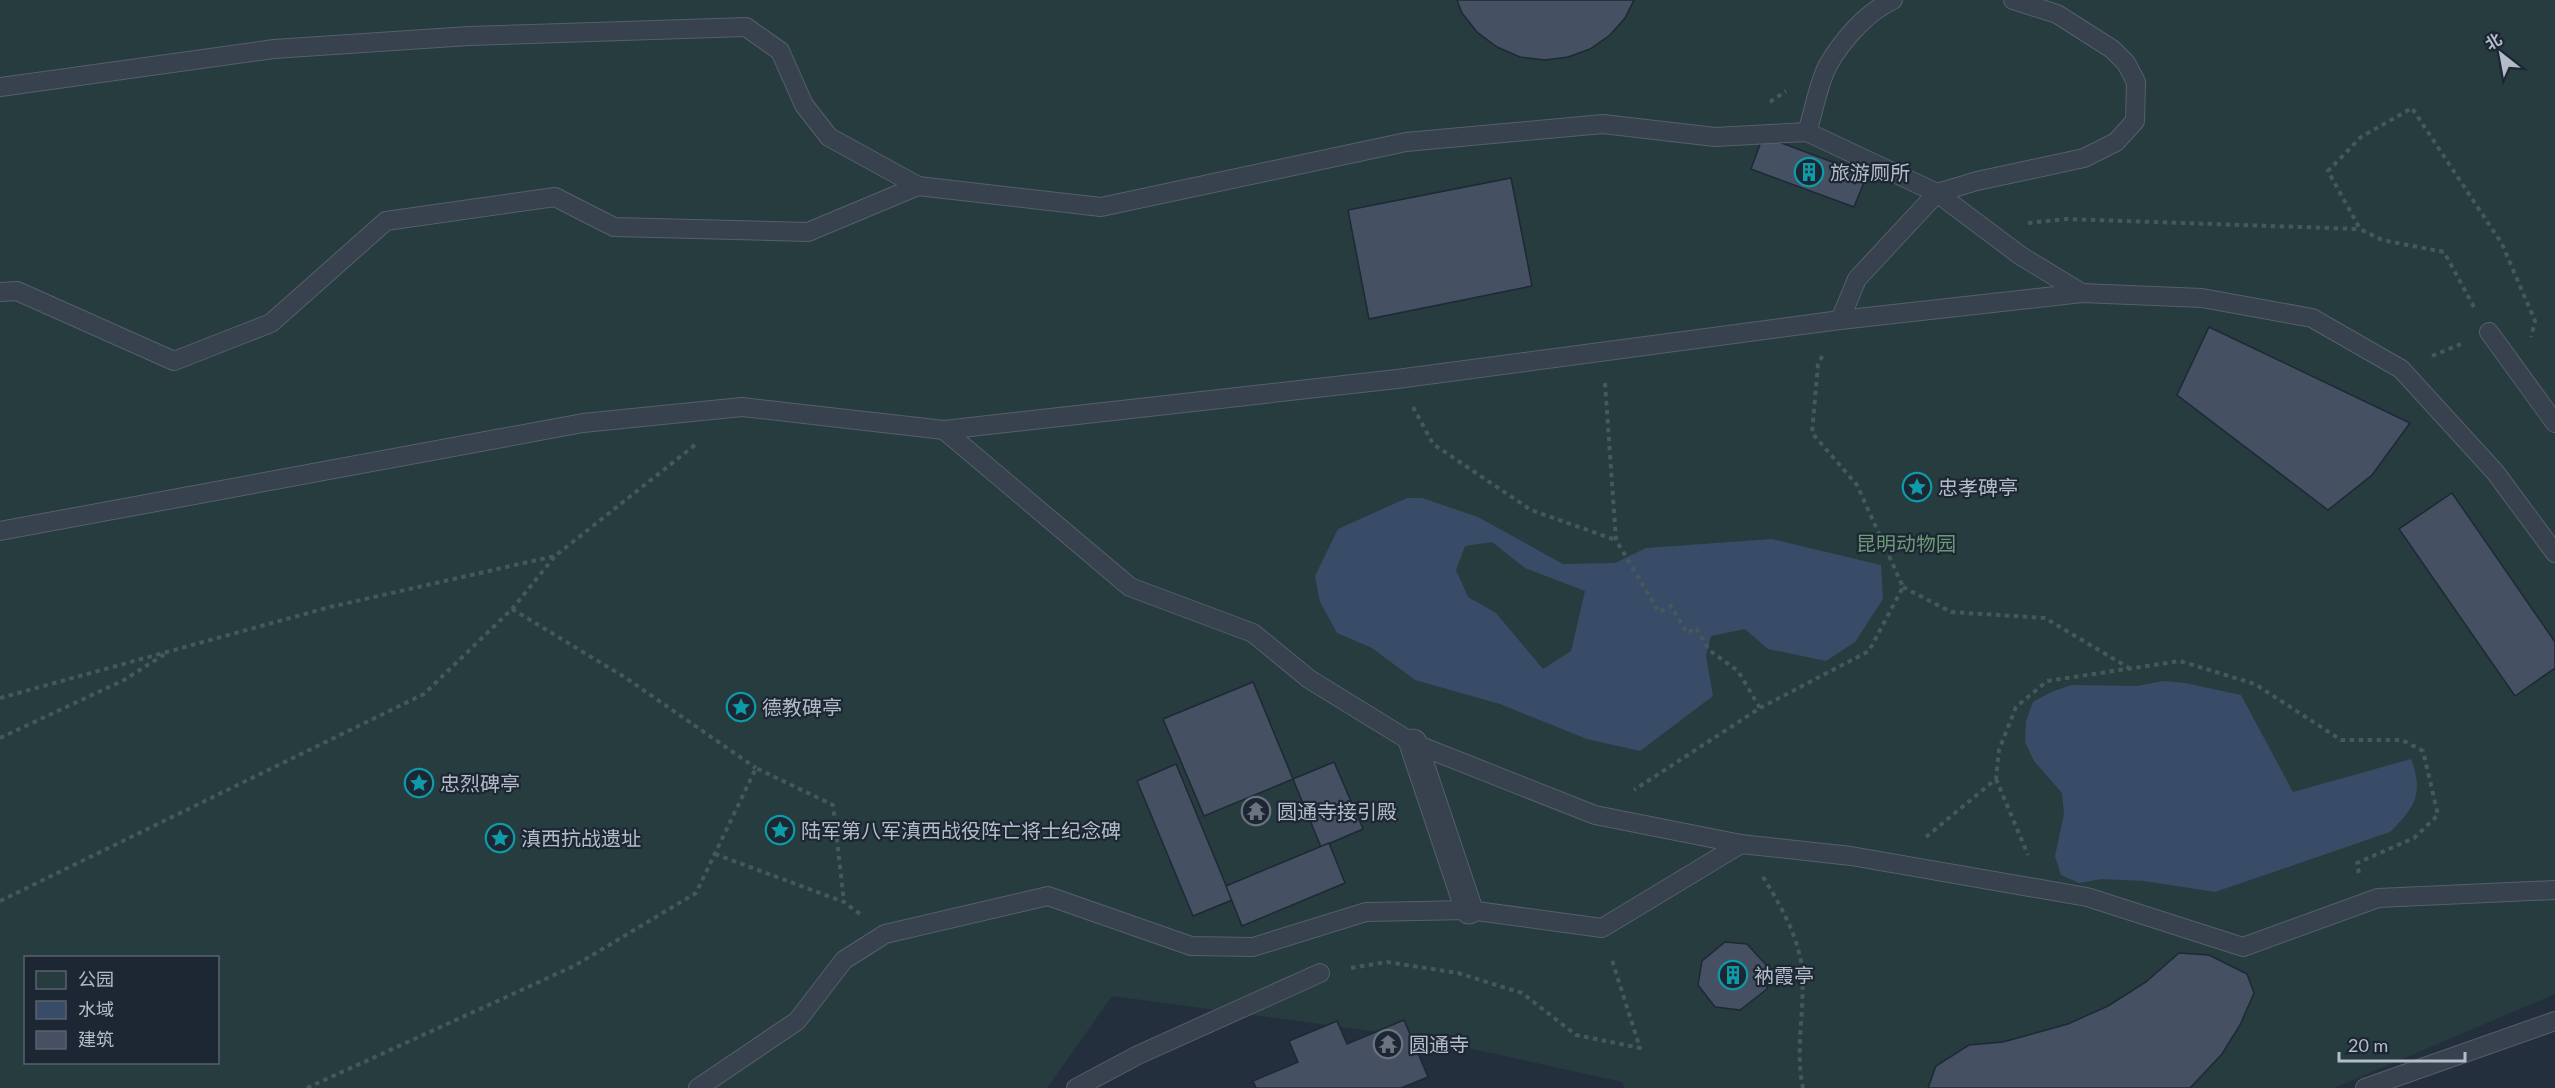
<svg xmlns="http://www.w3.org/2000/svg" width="2555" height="1088" font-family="Lato,'Noto Sans SC',sans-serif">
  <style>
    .green { fill: #263c3f; fill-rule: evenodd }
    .water { fill: #394c67; fill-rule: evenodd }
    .building { fill: #455162; stroke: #1f2835; stroke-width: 1.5 }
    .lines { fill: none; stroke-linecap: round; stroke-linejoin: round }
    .service-casing { stroke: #565f6c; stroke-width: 20 }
    .pedestrian-casing { stroke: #565f6c; stroke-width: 29 }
    .path { stroke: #44595c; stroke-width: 4; stroke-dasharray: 4.5 4.5; stroke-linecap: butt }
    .service { stroke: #38414e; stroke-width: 18 }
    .pedestrian { stroke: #38414e; stroke-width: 27 }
    .labels { text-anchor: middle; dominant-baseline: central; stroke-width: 4.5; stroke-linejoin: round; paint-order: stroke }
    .poi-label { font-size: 20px; fill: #b4bcc9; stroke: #1d2633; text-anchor: start }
    .park-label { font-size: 20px; fill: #6b9a76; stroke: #1d2633 }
  </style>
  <rect width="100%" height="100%" fill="#242f3e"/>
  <path class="green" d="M0 0H2555V994L2334 1088H1625L1622 1082 1424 1038 1112 996 1047 1088H0ZM26 958H218V1062H26Z"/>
  <g class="water">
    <path d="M1407 498H1422L1478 517 1563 564 1615 563 1646 548 1772 539 1881 565 1883 599 1855 642 1826 661 1768 649 1745 629 1711 636 1706 656 1713 696 1640 751 1587 739 1500 704 1415 680 1372 648 1337 633 1320 602 1315 576 1338 529ZM1492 542 1525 568 1585 591 1571 651 1543 669 1496 613 1468 597 1456 570 1465 546Z"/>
    <path d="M2163 681 2185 683 2241 695 2293 792 2411 759C2424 793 2415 808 2390 832L2215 892 2144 881 2102 879 2079 883 2061 875 2055 856 2064 814 2062 793 2034 761 2025 742 2026 721 2033 702 2051 692 2072 685 2137 686Z"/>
  </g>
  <g class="building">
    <path d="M1457 0H1634L1625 18 1610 35 1590 49 1568 57 1545 60 1520 57 1497 47 1477 32 1462 13Z"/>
    <path d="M1763 136 1867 175 1854 207 1751 169Z"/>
    <path d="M1511 178 1532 286 1369 319 1348 210Z"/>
    <path d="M2209 327 2410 423 2372 475 2328 510 2177 395Z"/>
    <path d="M2452 493 2555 642V668L2515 696 2399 529Z"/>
    <path d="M1253 682 1293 779 1204 816 1163 719Z"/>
    <path d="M1334 762 1363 829 1321 847 1293 779Z"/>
    <path d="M1176 764 1232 900 1193 916 1137 781Z"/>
    <path d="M1329 843 1345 883 1242 926 1226 886Z"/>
    <path d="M1725 942 1747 944 1767 966V989L1740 1010 1715 1007 1698 985 1702 961Z"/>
    <path d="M2179 953 2209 955 2247 974 2254 993 2240 1025 2222 1054 2190 1088H1928L1936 1066 1969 1045 2003 1042 2068 1024 2108 1006 2146 982Z"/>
    <path d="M1404 1020 1428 1077 1401 1088H1256L1253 1081 1298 1062 1289 1041 1337 1021 1347 1044Z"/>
  </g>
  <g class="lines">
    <g class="service-casing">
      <g id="service">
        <path d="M0 87 274 49 469 36 746 27 780 51 804 105 829 137 918 186 1101 207 1406 142 1603 124 1715 137 1807 132 1937 193 1977 181 2084 158 2116 142 2135 121 2136 82 2126 63 2112 49 2057 14 2013 0"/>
        <path d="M1807 132C1814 111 1818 84 1828 65 1843 39 1867 12 1893 0"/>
        <path d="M0 292 17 291 174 361 271 323 386 221 555 197 614 227 808 232 918 186"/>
        <path d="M1840 320 1857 279 1937 193 2021 256 2082 293"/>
        <path d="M2489 332 2555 423"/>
        <path d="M944 430 1130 587 1253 633 1309 679 1413 743 1595 815 1741 844 1851 856 2087 897 2243 947 2378 898 2555 890"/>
        <path d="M0 531 583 423 742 407 944 430 1397 379 1840 320 2082 293 2202 298 2312 318 2401 369 2495 472 2555 553"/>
        <path d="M698 1088 797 1021 844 960 885 934 1048 896 1191 946 1253 947 1366 912 1469 910 1602 928 1741 844"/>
        <path d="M1076 1088 1138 1055 1320 973"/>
        <path d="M2365 1088 2555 1021"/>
      </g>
    </g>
    <g class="pedestrian-casing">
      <path id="pedestrian" d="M1413 743 1469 910"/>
    </g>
    <g class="path">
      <path d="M1770 102 1786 91"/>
      <path d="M2028 223 2066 219 2359 229"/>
      <path d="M2474 307 2444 252 2382 240 2360 229 2328 171 2361 137 2412 108 2502 244 2535 321 2531 337"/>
      <path d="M2432 356 2461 344"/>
      <path d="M1605 383 1616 540 1659 612 1671 606 1687 633 1696 628 1709 650 1738 671 1760 708 1634 790"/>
      <path d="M1413 407 1433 444 1531 510 1616 540"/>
      <path d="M1903 587 1951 612 2045 618 2129 668"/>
      <path d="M512 609 626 678 756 768"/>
      <path d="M0 698 330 607 555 556 695 445"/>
      <path d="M1760 708 1869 651 1903 587 1857 485 1812 433 1818 364 1824 353"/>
      <path d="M0 738 124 680 165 654"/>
      <path d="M1996 779 2028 855"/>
      <path d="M1926 837 1996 779 1999 750 2016 707 2047 681 2180 661 2255 684 2341 740H2402L2423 751 2438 815 2414 838 2357 863 2359 873"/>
      <path d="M715 854 844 902 860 914"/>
      <path d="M1763 877C1779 903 1796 932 1801 962 1807 1003 1794 1047 1803 1088"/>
      <path d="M0 901 424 694 512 609 555 556"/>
      <path d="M1351 968 1387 962 1458 973 1522 993 1576 1035 1640 1048 1611 957"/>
      <path d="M307 1088 574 966 696 893 756 768 833 805 844 902"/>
    </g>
    <use href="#service" class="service"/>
    <use href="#pedestrian" class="pedestrian"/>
  </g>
  <defs>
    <g id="building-ring" transform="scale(1.5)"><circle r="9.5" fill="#1d2633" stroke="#0f9aa8" stroke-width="1.5"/><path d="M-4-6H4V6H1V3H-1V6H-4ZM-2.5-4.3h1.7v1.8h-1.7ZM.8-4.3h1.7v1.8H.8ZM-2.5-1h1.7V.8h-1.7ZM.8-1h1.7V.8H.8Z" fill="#0f9aa8"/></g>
    <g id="sight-ring" transform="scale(1.5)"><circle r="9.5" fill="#1d2633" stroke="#0f9aa8" stroke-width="1.5"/><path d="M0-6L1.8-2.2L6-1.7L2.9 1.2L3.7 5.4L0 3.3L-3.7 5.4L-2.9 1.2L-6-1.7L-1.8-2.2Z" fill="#0f9aa8"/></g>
    <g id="temple-ring" transform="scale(1.5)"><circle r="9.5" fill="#1d2633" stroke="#6b7280" stroke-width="1.5"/><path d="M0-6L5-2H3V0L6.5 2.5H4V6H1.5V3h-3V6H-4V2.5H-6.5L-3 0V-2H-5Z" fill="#6b7280"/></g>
  </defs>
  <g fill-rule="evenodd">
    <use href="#building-ring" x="1809" y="172"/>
    <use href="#sight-ring" x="1917" y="487"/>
    <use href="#sight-ring" x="741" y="707"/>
    <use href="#sight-ring" x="419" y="783"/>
    <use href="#temple-ring" x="1256" y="811"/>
    <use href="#sight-ring" x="780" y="830"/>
    <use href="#sight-ring" x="500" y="838"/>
    <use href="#building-ring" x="1733" y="975"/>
    <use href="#temple-ring" x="1388" y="1044"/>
  </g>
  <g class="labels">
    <g class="poi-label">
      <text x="1830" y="172">旅游厕所</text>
      <text x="1938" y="487">忠孝碑亭</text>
      <text x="762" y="707">德教碑亭</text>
      <text x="440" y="783">忠烈碑亭</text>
      <text x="1277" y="811">圆通寺接引殿</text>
      <text x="801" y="830">陆军第八军滇西战役阵亡将士纪念碑</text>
      <text x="521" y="838">滇西抗战遗址</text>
      <text x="1754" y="975">衲霞亭</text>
      <text x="1409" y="1044">圆通寺</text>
    </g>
    <g class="park-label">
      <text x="1906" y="543">昆明动物园</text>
    </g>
  </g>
  <rect x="24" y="956" width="195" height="108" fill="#1d2633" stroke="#59626f" stroke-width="1.5"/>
  <rect x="36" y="971" width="30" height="18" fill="#263c3f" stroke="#59626f" stroke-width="1.5"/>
  <text x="78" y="986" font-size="18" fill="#b4bcc9">公园</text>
  <rect x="36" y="1001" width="30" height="18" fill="#394c67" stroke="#59626f" stroke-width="1.5"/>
  <text x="78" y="1016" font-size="18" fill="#b4bcc9">水域</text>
  <rect x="36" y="1031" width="30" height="18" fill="#455162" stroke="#59626f" stroke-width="1.5"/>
  <text x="78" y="1046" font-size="18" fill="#b4bcc9">建筑</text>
  <g transform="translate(2501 54) rotate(329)" stroke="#1d2633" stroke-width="4.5" paint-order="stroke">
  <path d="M0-4.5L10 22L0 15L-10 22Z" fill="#b4bcc9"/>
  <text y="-9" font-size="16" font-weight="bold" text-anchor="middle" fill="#b4bcc9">北</text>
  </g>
  <path d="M2339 1052v9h126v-9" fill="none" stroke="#b4bcc9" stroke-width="3"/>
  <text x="2348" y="1052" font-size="18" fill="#b4bcc9" stroke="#1d2633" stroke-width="4.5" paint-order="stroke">20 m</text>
</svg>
